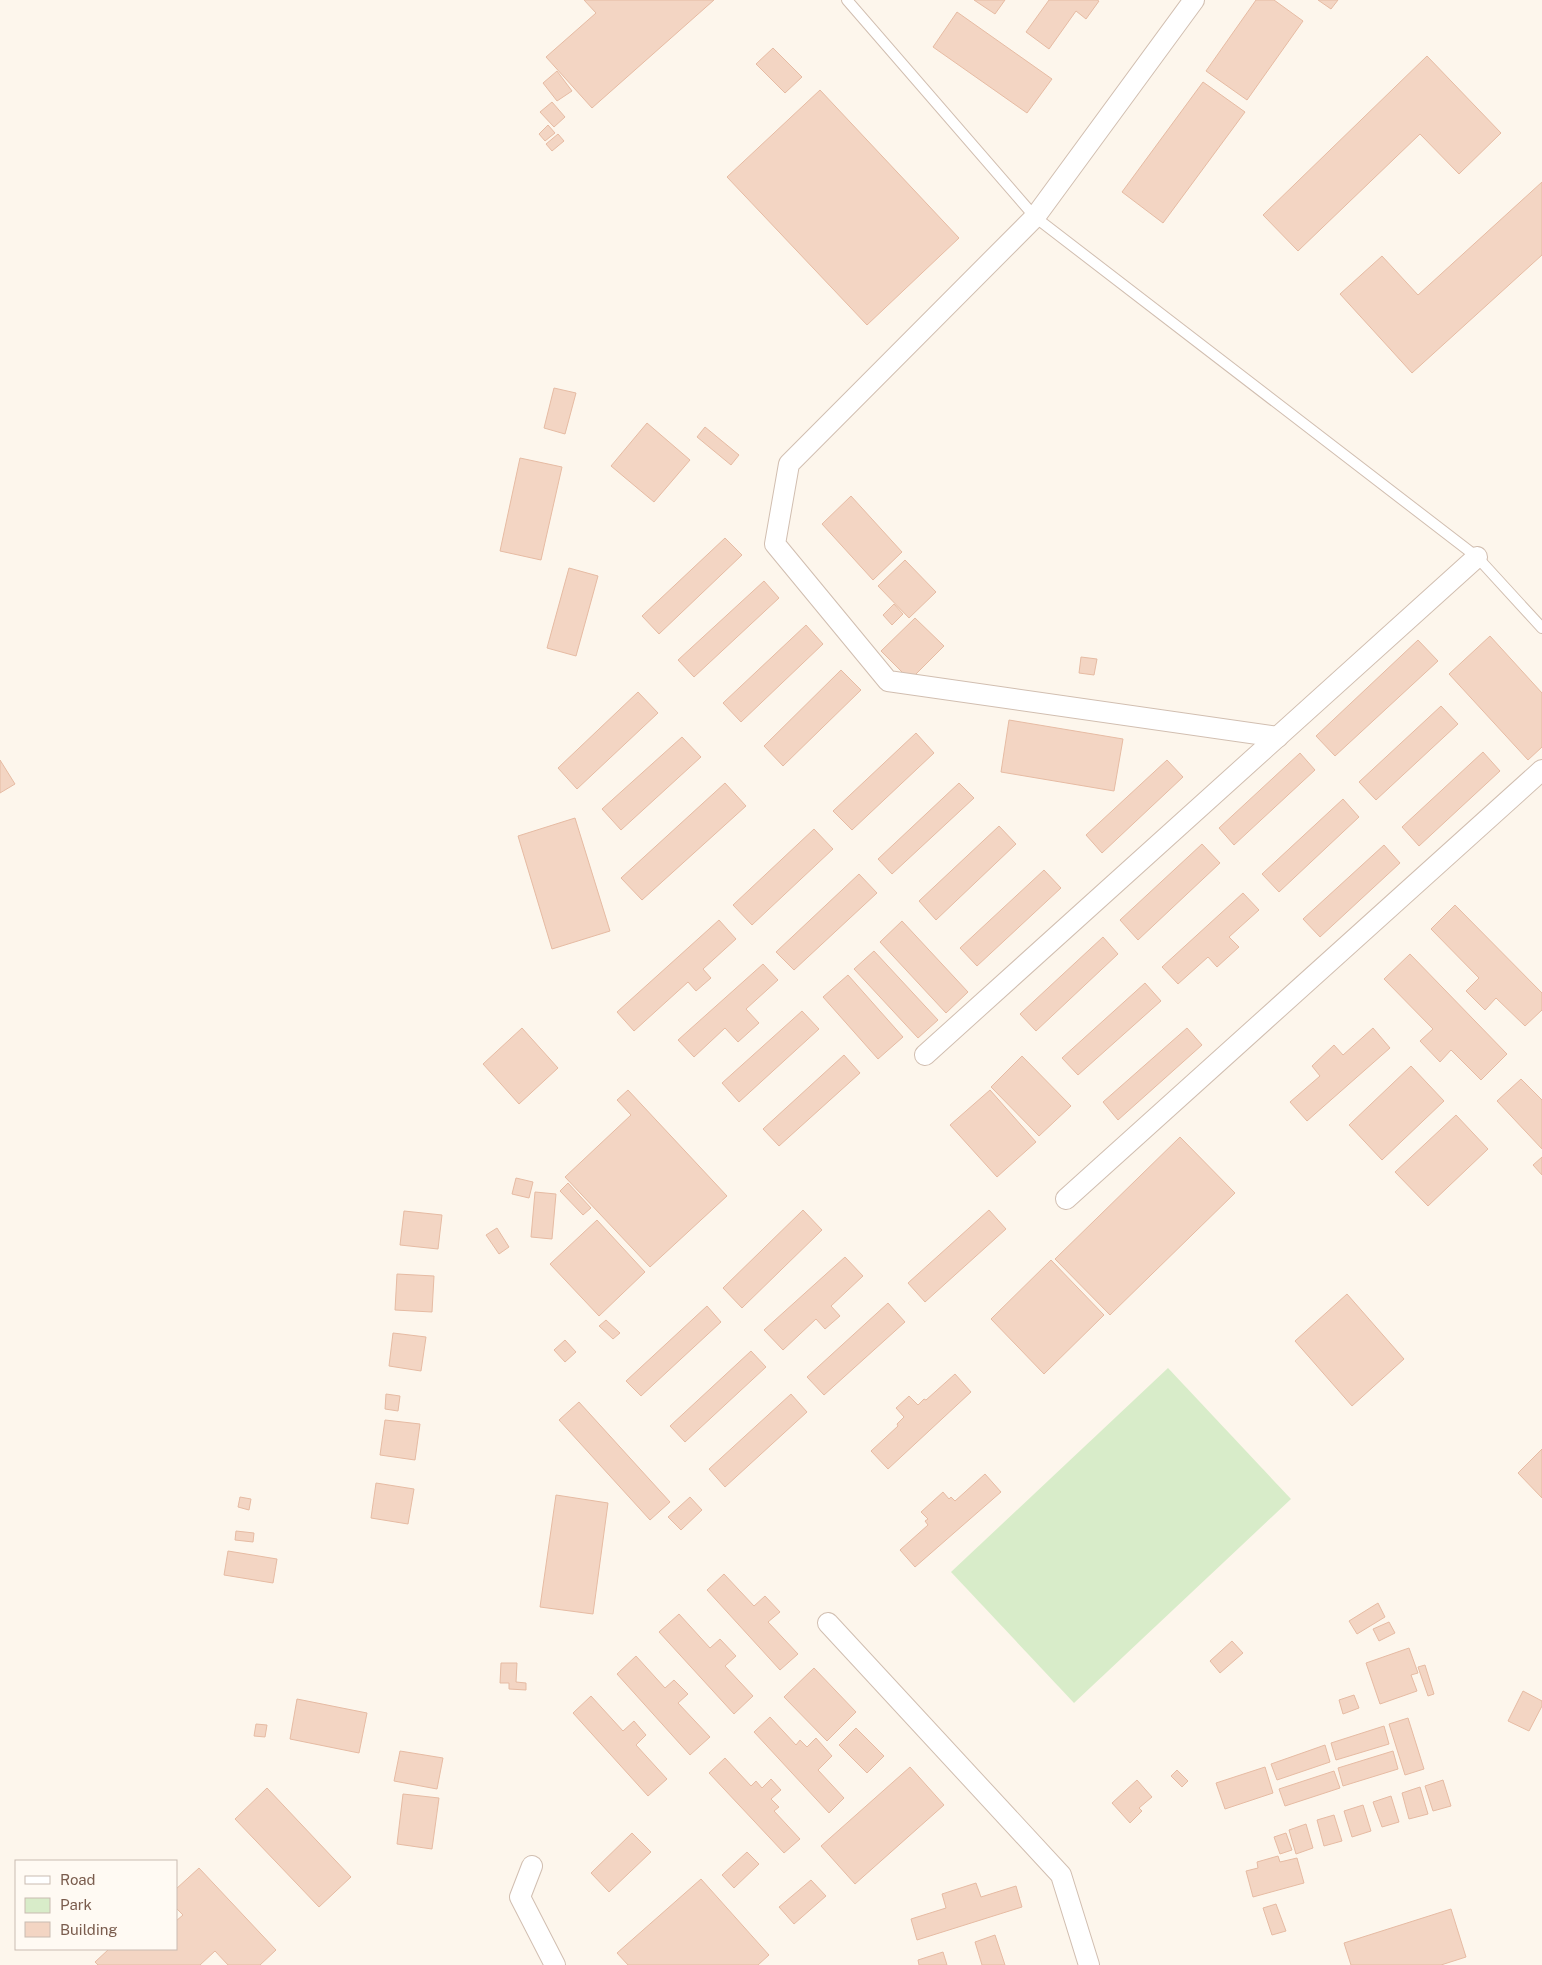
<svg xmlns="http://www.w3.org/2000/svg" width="1542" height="1965" font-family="'Public Sans',sans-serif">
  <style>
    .green { fill: #d8ecc9 }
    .building { fill: #f3d5c3; stroke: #e6bba3 }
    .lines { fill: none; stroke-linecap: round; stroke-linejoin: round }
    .service-casing { stroke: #d1beb0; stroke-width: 12 }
    .minor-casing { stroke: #d1beb0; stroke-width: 22 }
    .service { stroke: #fff; stroke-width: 10 }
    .minor { stroke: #fff; stroke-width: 20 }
  </style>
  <rect width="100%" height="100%" fill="#fdf6ec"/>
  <path class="green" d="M1168 1368 1291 1499 1074 1703 951 1572Z"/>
  <g class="building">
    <path d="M584 0H714L592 108 546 57 596 13Z"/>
    <path d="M974 0H1005L995 14Z"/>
    <path d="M1049 0H1097L1099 1 1086 19 1076 11 1049 49 1026 32Z"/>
    <path d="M1256 0H1274L1303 21 1247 100 1206 71Z"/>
    <path d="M1318 0H1338L1331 9Z"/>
    <path d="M957 12 1052 79 1027 113 933 47Z"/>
    <path d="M773 48 802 77 785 93 756 64Z"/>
    <path d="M1427 56 1501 133 1459 174 1420 134 1298 251 1263 215Z"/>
    <path d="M557 71 572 91 557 101 543 83Z"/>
    <path d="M1203 82 1245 112 1163 223 1122 192Z"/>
    <path d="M820 90 959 238 867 325 727 177Z"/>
    <path d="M552 102 565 117 554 127 540 112Z"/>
    <path d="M548 125 555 133 545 141 539 134Z"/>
    <path d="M558 134 564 141 552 151 546 144Z"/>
    <path d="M1542 182V255L1412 373 1340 294 1382 256 1418 295Z"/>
    <path d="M554 388 576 393 565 434 544 428Z"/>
    <path d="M647 423 690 460 654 502 611 466Z"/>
    <path d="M705 427 739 455 731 465 697 437Z"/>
    <path d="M520 458 562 467 541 560 500 551Z"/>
    <path d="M851 496 902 552 873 580 822 524Z"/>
    <path d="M725 538 742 555 659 634 642 616Z"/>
    <path d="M905 560 936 592 909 618 878 586Z"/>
    <path d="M569 568 598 576 576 656 547 648Z"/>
    <path d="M764 581 779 598 694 677 678 660Z"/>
    <path d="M894 604 903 614 892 625 883 615Z"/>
    <path d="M915 618 944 646 910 680 881 651Z"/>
    <path d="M806 625 823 644 741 722 723 703Z"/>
    <path d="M1490 636 1542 693V747L1528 760 1449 674Z"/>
    <path d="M1418 640 1438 661 1335 756 1316 736Z"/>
    <path d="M1081 657 1097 659 1094 675 1079 673Z"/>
    <path d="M841 670 861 690 783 766 764 746Z"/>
    <path d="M638 692 658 713 577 789 558 768Z"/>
    <path d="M1441 706 1458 724 1376 800 1359 782Z"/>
    <path d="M1009 720 1123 739 1114 791 1001 772Z"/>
    <path d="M916 733 934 753 852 830 833 811Z"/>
    <path d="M682 737 701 757 621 830 602 809Z"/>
    <path d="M1483 752 1500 771 1419 846 1402 827Z"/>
    <path d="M1300 753 1315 770 1234 845 1219 828Z"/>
    <path d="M0 760 15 784 0 793Z"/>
    <path d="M1167 760 1183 777 1102 853 1086 835Z"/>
    <path d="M725 783 746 806 642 900 621 878Z"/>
    <path d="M959 783 974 798 892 874 878 859Z"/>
    <path d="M1343 799 1359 817 1279 892 1262 874Z"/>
    <path d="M575 818 610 931 552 949 518 836Z"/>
    <path d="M999 826 1016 844 936 920 919 901Z"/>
    <path d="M814 829 833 849 752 925 733 905Z"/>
    <path d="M1202 844 1220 863 1138 940 1120 920Z"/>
    <path d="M1384 845 1400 863 1320 937 1303 919Z"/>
    <path d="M1044 870 1061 888 977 966 960 948Z"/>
    <path d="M859 874 877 893 794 970 776 952Z"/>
    <path d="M1243 893 1259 910 1229 937 1239 947 1217 967 1208 957 1178 984 1162 967Z"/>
    <path d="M1455 905 1542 993V1010L1525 1026 1496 998 1485 1010 1466 991 1479 978 1431 929Z"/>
    <path d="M719 920 736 939 703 969 711 978 696 991 688 982 634 1031 617 1012Z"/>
    <path d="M902 921 968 992 946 1013 880 942Z"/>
    <path d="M1103 937 1118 954 1036 1031 1020 1014Z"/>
    <path d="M874 951 938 1020 918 1038 854 969Z"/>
    <path d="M1410 954 1507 1054 1481 1080 1451 1050 1440 1062 1420 1041 1433 1029 1384 979Z"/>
    <path d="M763 964 778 980 746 1009 759 1023 738 1042 725 1028 694 1057 678 1040Z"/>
    <path d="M848 975 903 1037 878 1059 823 997Z"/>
    <path d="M1145 983 1161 1001 1078 1075 1062 1058Z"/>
    <path d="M802 1011 819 1029 739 1102 722 1083Z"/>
    <path d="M522 1028 558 1068 519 1104 483 1064Z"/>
    <path d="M1187 1028 1202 1045 1118 1120 1103 1102Z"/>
    <path d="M1373 1028 1390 1048 1307 1121 1290 1102 1320 1076 1312 1066 1334 1045 1343 1055Z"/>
    <path d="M844 1055 860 1073 779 1146 763 1129Z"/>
    <path d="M1022 1056 1071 1106 1039 1136 991 1087Z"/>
    <path d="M1411 1066 1444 1101 1382 1160 1349 1125Z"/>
    <path d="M1521 1079 1542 1100V1149L1497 1101Z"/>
    <path d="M628 1090 727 1196 650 1267 565 1177 631 1115 617 1100Z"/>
    <path d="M990 1090 1036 1142 997 1177 950 1125Z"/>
    <path d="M1456 1115 1488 1149 1428 1206 1395 1172Z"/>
    <path d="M1180 1137 1235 1193 1110 1315 1055 1259Z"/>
    <path d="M1542 1157V1175L1533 1165Z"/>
    <path d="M516 1178 533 1182 529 1198 512 1194Z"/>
    <path d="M568 1183 591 1208 583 1215 560 1191Z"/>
    <path d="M535 1192 556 1194 552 1239 531 1237Z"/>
    <path d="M803 1210 822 1230 742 1308 723 1288Z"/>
    <path d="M989 1210 1006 1229 925 1302 908 1283Z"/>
    <path d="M404 1211 442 1215 438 1249 400 1245Z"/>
    <path d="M597 1220 645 1272 599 1316 550 1264Z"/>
    <path d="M497 1228 509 1247 499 1254 486 1235Z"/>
    <path d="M845 1257 863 1276 831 1306 840 1316 825 1329 816 1319 783 1350 764 1330Z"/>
    <path d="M1051 1260 1104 1315 1044 1374 991 1319Z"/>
    <path d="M397 1274 434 1276 432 1312 395 1310Z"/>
    <path d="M1347 1294 1404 1359 1352 1406 1295 1341Z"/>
    <path d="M888 1303 905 1322 824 1395 807 1377Z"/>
    <path d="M707 1306 721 1322 641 1396 626 1381Z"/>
    <path d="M606 1320 620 1333 613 1339 599 1326Z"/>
    <path d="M393 1333 426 1337 421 1371 389 1366Z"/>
    <path d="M565 1340 576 1352 565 1362 554 1350Z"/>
    <path d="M751 1351 766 1367 685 1442 670 1426Z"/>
    <path d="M955 1374 971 1392 888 1469 871 1451 898 1426 897 1424 904 1417 896 1408 909 1396 918 1405 924 1399 926 1400Z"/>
    <path d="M386 1394 400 1396 398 1411 385 1409Z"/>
    <path d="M791 1394 807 1412 725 1487 709 1469Z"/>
    <path d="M579 1402 670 1502 650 1520 559 1420Z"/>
    <path d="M385 1420 420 1424 415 1460 380 1455Z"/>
    <path d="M1542 1449V1498L1518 1473Z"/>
    <path d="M985 1474 1001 1492 915 1567 900 1550 928 1525 925 1521 928 1519 921 1512 943 1492 949 1499 951 1497 955 1501Z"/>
    <path d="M376 1483 414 1489 408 1524 371 1518Z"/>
    <path d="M556 1495 608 1503 593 1614 540 1607Z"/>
    <path d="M240 1497 251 1499 249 1510 238 1507Z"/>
    <path d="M690 1497 702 1510 681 1530 668 1517Z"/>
    <path d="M236 1531 254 1533 253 1542 235 1540Z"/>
    <path d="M228 1551 277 1559 273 1583 224 1575Z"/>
    <path d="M724 1574 754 1606 765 1596 780 1612 768 1622 798 1654 780 1670 707 1590Z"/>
    <path d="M1378 1603 1385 1617 1357 1634 1349 1621Z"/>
    <path d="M679 1614 710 1648 720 1639 736 1656 725 1666 753 1696 734 1714 659 1632Z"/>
    <path d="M1389 1622 1395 1633 1379 1641 1373 1629Z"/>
    <path d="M1232 1641 1243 1653 1220 1673 1210 1661Z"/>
    <path d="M1409 1648 1418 1673 1411 1675 1417 1691 1380 1704 1366 1663Z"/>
    <path d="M636 1656 665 1688 674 1680 688 1694 678 1703 710 1737 690 1755 617 1674Z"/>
    <path d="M501 1663H517L516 1682 526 1683V1690L509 1689V1683H500Z"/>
    <path d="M1425 1665 1434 1694 1428 1696 1418 1667Z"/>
    <path d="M814 1668 856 1712 827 1741 784 1697Z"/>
    <path d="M1523 1691 1542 1701V1706L1529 1731 1508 1721Z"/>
    <path d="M1354 1695 1359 1708 1343 1714 1339 1700Z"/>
    <path d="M591 1696 623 1731 634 1721 646 1735 636 1745 667 1779 648 1796 573 1713Z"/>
    <path d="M297 1699 367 1713 359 1753 290 1739Z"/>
    <path d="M770 1717 796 1745 800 1740 807 1747 816 1738 832 1756 818 1770 844 1798 829 1813 754 1732Z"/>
    <path d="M1408 1718 1424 1769 1405 1775 1389 1724Z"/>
    <path d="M256 1724 267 1725 265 1737 254 1736Z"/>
    <path d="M1384 1726 1389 1744 1336 1760 1331 1743Z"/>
    <path d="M856 1728 884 1756 867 1773 839 1745Z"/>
    <path d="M1325 1745 1330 1762 1277 1780 1271 1764Z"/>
    <path d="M400 1751 443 1758 437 1789 394 1781Z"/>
    <path d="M1393 1751 1398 1769 1343 1786 1338 1768Z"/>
    <path d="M725 1758 751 1786 756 1781 762 1788 771 1779 781 1790 771 1799 779 1807 774 1811 800 1839 784 1853 709 1773Z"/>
    <path d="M910 1767 944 1805 855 1884 821 1846Z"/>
    <path d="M1265 1767 1273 1793 1225 1809 1216 1783Z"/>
    <path d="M1177 1770 1188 1781 1182 1787 1171 1776Z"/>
    <path d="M1334 1771 1340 1788 1285 1806 1279 1789Z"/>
    <path d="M1137 1780 1152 1797 1139 1808 1142 1811 1130 1823 1112 1803Z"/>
    <path d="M1443 1780 1451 1806 1433 1811 1425 1786Z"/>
    <path d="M1420 1787 1428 1814 1409 1819 1402 1793Z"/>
    <path d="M267 1788 351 1877 319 1907 235 1819Z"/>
    <path d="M403 1794 439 1798 432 1849 397 1844Z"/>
    <path d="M1391 1796 1399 1822 1382 1827 1373 1802Z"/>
    <path d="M1363 1805 1371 1831 1352 1837 1344 1811Z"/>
    <path d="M1334 1815 1342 1841 1324 1846 1317 1820Z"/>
    <path d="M1306 1824 1313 1848 1296 1854 1289 1830Z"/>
    <path d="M632 1833 651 1852 609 1892 591 1873Z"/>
    <path d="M1286 1833 1292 1850 1280 1854 1274 1837Z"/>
    <path d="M747 1852 759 1864 734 1888 722 1875Z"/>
    <path d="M1278 1856 1280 1862 1297 1858 1304 1883 1253 1897 1246 1871 1258 1868 1257 1862Z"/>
    <path d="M199 1868 276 1950 260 1965H228L215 1951 200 1965H98L95 1962 109 1949H176V1921L183 1915 176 1908V1889Z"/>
    <path d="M701 1879 769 1955 758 1965H628L617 1953Z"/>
    <path d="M811 1880 826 1896 794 1924 779 1907Z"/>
    <path d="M976 1883 981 1897 1016 1886 1022 1907 917 1940 911 1919 946 1908 942 1894Z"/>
    <path d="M1276 1904 1286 1931 1272 1935 1263 1908Z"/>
    <path d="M1451 1909 1466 1957 1441 1965H1351L1344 1943Z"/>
    <path d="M995 1935 1005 1965H982L975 1942Z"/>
    <path d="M943 1952 947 1965H919L918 1960Z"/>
  </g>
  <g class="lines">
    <g class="service-casing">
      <path id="service" d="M847 0 1035 217 1477 557 1542 628"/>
    </g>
    <g class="minor-casing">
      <g id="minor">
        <path d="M1194 0 1035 217 789 464 775 544 888 681 1278 737"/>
        <path d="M925 1055 1477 557"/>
        <path d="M1066 1199 1542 770"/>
        <path d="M828 1623 1061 1875 1089 1965"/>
        <path d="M532 1866 520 1897 555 1965"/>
      </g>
    </g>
    <use href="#service" class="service"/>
    <use href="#minor" class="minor"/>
  </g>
  <rect x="15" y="1860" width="162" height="90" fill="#fffaf3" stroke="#cabbb1"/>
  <rect x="25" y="1876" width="25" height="8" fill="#ffffff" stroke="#cabbb1"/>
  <text x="60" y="1885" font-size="15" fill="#7a5c4d">Road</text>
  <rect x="25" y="1898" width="25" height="15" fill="#d8ecc9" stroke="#cabbb1"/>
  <text x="60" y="1910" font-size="15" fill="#7a5c4d">Park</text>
  <rect x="25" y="1922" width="25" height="15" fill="#f3d5c3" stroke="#cabbb1"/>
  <text x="60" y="1935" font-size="15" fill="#7a5c4d">Building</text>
</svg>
